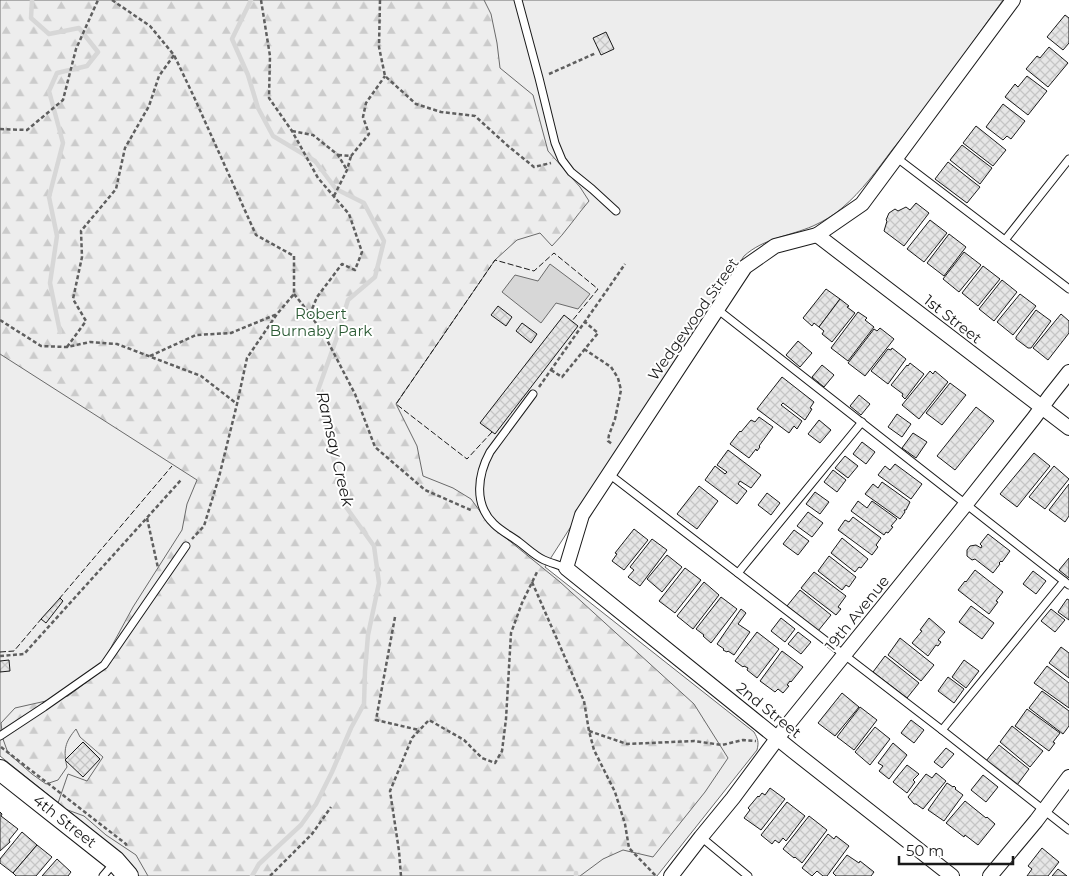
<svg xmlns="http://www.w3.org/2000/svg" width="1069" height="876" font-family="Montserrat,sans-serif">
  <style>
    .green { fill: #ededed; stroke: #6a6a6a }
    .forest { fill: url(#forest-firs); stroke: #6a6a6a }
    .water { fill: #d7d7d7; stroke: #6a6a6a }
    .lines { fill: none; stroke-linecap: round; stroke-linejoin: round }
    .stream { stroke: #d7d7d7; stroke-width: 4.5 }
    .building { fill: url(#building-cross-hatch); stroke: #1a1a1a }
    .lane-casing { stroke: #1a1a1a; stroke-width: 9 }
    .street-casing { stroke: #1a1a1a; stroke-width: 16 }
    .secondary-casing { stroke: #1a1a1a; stroke-width: 22 }
    .path { stroke: #5f5f5f; stroke-width: 2.5; stroke-dasharray: 4 2.5; stroke-linecap: butt }
    .lane { stroke: #fff; stroke-width: 7 }
    .street { stroke: #fff; stroke-width: 14 }
    .secondary { stroke: #fff; stroke-width: 20 }
    .fence { stroke: #1a1a1a; stroke-width: 1; stroke-dasharray: 6 2.5; stroke-linecap: butt }
    .labels { text-anchor: middle; dominant-baseline: central; stroke-width: 4; stroke-linejoin: round; paint-order: stroke }
    .park-label { font-size: 15px; fill: #2b5a34; stroke: #fff }
    .street-label { font-size: 15px; fill: #1a1a1a; stroke: #fff }
    .water-label { font-size: 16px; font-style: italic; fill: #1a1a1a; stroke: #fff }
  </style>
  <defs>
    <pattern id="forest-firs" width="22" height="20" patternUnits="userSpaceOnUse" patternTransform="scale(1.25)"><rect width="22" height="20" fill="#ededed"/><path d="M5 1l3.5 6h-7zM16 11l3.5 6h-7z" fill="#cbcbcb"/></pattern>
    <pattern id="building-cross-hatch" width="8" height="8" patternUnits="userSpaceOnUse" patternTransform="scale(1.25)"><rect width="8" height="8" fill="#e6e6e6"/><path d="M0 0l8 8M0 8l8-8" fill="none" stroke="#c5c5c5"/></pattern>
  </defs>
  <rect width="100%" height="100%" fill="#fff"/>
  <path class="green" d="M0 0H1003C967 50 931 102 892 150 877 170 862 191 842 208 834 215 824 221 813 226 790 236 764 238 744 256L545 567 754 732C758 739 759 742 757 750L657 876H137L125 858 116 849 0 756Z"/>
  <path class="forest" d="M0 0H484L491 14 497 43 500 68 533 95 548 151 580 187 589 201C576 216 566 232 552 246L540 233 517 240 495 260 396 404 417 446 423 476 453 488 471 499 490 525 560 582 694 704 728 758 705 792 653 857 623 850 603 859 580 876H148L136 855 106 835 84 816 57 806 68 774 87 781 103 757 80 737 76 729C65 742 63 750 67 767L58 780 46 784 32 774 8 753 3 739 1 723 15 708 68 696 96 675 133 607 182 530 187 504 197 480 0 354Z"/>
  <path class="water" d="M550 264 590 294 578 309 556 303 541 323 502 292 515 275 538 281Z"/>
  <g class="lines">
    <g class="stream">
      <path d="M32 0 31 18 49 34 79 28 98 52 87 66 57 73 49 91 63 143 49 197 57 236 50 283 60 332"/>
      <path d="M251 0 232 39 248 75 258 108 273 136 315 161 336 189 364 203 384 241 375 277 348 300 336 340 318 390 329 441 346 507 374 546 379 583 368 635 365 671 364 704 351 728 332 772 316 804 301 825 259 864 252 876"/>
      <path d="M576 873V876"/>
    </g>
  </g>
  <g class="building">
    <path d="M1065 15 1069 18V43L1063 50 1047 37Z"/>
    <path d="M606 32 614 49 601 55 593 38Z"/>
    <path d="M1049 47 1068 63 1048 87 1026 69 1037 56 1040 58Z"/>
    <path d="M1027 76 1047 91 1028 115 1005 97 1015 84 1018 87Z"/>
    <path d="M1003 104 1025 121 1011 139 1007 136 1003 140 986 127Z"/>
    <path d="M976 126 1006 150 993 166 963 143Z"/>
    <path d="M962 145 992 168 980 184 950 160Z"/>
    <path d="M948 162 980 187 967 203 935 179Z"/>
    <path d="M916 203 929 213 904 246 884 231 887 221 886 220 889 213 895 209 898 211 906 207 910 210Z"/>
    <path d="M930 220 947 233 924 262 907 249Z"/>
    <path d="M949 234 966 247 944 276 927 263Z"/>
    <path d="M964 252 981 265 959 292 943 279Z"/>
    <path d="M983 266 1000 279 978 306 962 293Z"/>
    <path d="M1002 280 1017 292 994 321 979 309Z"/>
    <path d="M826 289 840 299 819 327 814 323 812 326 803 318Z"/>
    <path d="M1020 294 1036 306 1013 335 997 322Z"/>
    <path d="M840 299 849 306 847 307 855 313 832 342 822 334 824 331 819 327Z"/>
    <path d="M498 306 512 317 506 326 491 315Z"/>
    <path d="M1036 310 1051 321 1031 348H1028L1016 339V337Z"/>
    <path d="M858 312 867 318 865 320 874 327 848 361 831 348Z"/>
    <path d="M1061 314 1069 321V333L1048 360 1033 348Z"/>
    <path d="M564 315 578 326 495 434 480 423Z"/>
    <path d="M522 323 537 334 531 343 516 331Z"/>
    <path d="M880 328 894 339 865 376 848 363 874 329 877 331Z"/>
    <path d="M798 341 812 353 800 367 786 355Z"/>
    <path d="M892 348 906 359 888 384 871 371 888 349 891 350Z"/>
    <path d="M910 363 924 374 905 399 902 396 903 394 891 385 907 365 908 366Z"/>
    <path d="M822 365 834 375 824 387 812 377Z"/>
    <path d="M930 371 933 374 935 371 948 382 919 419 902 405Z"/>
    <path d="M782 377 814 402 810 408 812 409 805 420 783 403 781 405 802 421 797 429 794 426 789 433 757 409Z"/>
    <path d="M950 383 966 395 942 425 926 413Z"/>
    <path d="M859 395 870 404 861 415 850 406Z"/>
    <path d="M976 407 994 421 955 470 937 456Z"/>
    <path d="M897 414 911 424 902 437 888 427Z"/>
    <path d="M759 417 773 427 759 446 760 447 757 451 756 449 749 458 730 444 740 431 741 432 751 420 755 422Z"/>
    <path d="M819 420 831 430 820 443 808 434Z"/>
    <path d="M913 433 927 442 916 458 902 448Z"/>
    <path d="M862 442 875 452 866 464 853 454Z"/>
    <path d="M728 450 761 475 751 488 740 481 738 484 747 491 737 504 705 480 715 466 725 474 727 472 717 465Z"/>
    <path d="M1034 453 1050 466 1017 507 1000 494Z"/>
    <path d="M845 456 858 466 848 478 835 468Z"/>
    <path d="M895 464 922 484 911 499 878 475 885 466 890 470Z"/>
    <path d="M1054 466 1069 479 1045 509 1029 497Z"/>
    <path d="M833 470 846 480 837 492 824 482Z"/>
    <path d="M882 482 910 502 906 510H904L905 512 900 519 865 494 873 484 878 488Z"/>
    <path d="M1069 484V516L1065 522 1049 510Z"/>
    <path d="M699 486 718 501 697 529 677 514Z"/>
    <path d="M815 492 829 502 820 514 806 504Z"/>
    <path d="M767 493 780 503 771 515 758 505Z"/>
    <path d="M858 501 867 508 872 501 897 519 891 526 893 527 888 533 886 532 884 535 851 511Z"/>
    <path d="M808 512 823 523 812 537 797 526Z"/>
    <path d="M853 517 881 538 876 545 878 547 872 555 838 530 845 520 849 522Z"/>
    <path d="M634 529 648 540 624 570 612 561 617 554 615 553Z"/>
    <path d="M794 530 809 541 798 555 783 544Z"/>
    <path d="M988 534 1010 551 1002 562 1001 561 999 563 1000 564 993 573 975 559 972 560 967 556V550L970 546 976 545 981 548 982 546 980 544Z"/>
    <path d="M842 538 868 559 861 568 859 567 855 572 831 553Z"/>
    <path d="M652 539 667 550 640 586 628 577 634 570 630 567Z"/>
    <path d="M667 555 682 567 662 592 647 579Z"/>
    <path d="M829 556 856 577 849 587 846 585 842 590 818 571Z"/>
    <path d="M1069 558V578L1059 570Z"/>
    <path d="M685 568 701 580 675 613 659 601Z"/>
    <path d="M975 570 1003 592 996 601 998 602 989 614 958 590 965 581 966 582Z"/>
    <path d="M1033 571 1046 581 1036 594 1023 584Z"/>
    <path d="M814 572 846 596 838 607 841 609 836 615 801 588Z"/>
    <path d="M704 582 719 595 693 629 677 616Z"/>
    <path d="M800 590 831 615 818 631 787 606Z"/>
    <path d="M721 597 737 609 711 643 703 636 704 635 696 629Z"/>
    <path d="M60 598 63 601 46 623 41 619Z"/>
    <path d="M1067 599 1069 600V620L1058 612Z"/>
    <path d="M971 606 994 623 982 639 959 622Z"/>
    <path d="M741 609 746 613 738 624 750 632 734 655 728 651 727 652 723 650 724 649 717 644Z"/>
    <path d="M1051 609 1065 620 1055 632 1041 621Z"/>
    <path d="M781 618 795 629 785 642 771 631Z"/>
    <path d="M929 618 945 632 938 640 941 642 938 646 936 645 928 656 912 643 922 631 920 630Z"/>
    <path d="M757 632 779 649 757 678 747 670 748 668 744 666 743 667 735 661Z"/>
    <path d="M798 632 811 642 801 654 788 644Z"/>
    <path d="M900 638 934 665 921 681 888 655Z"/>
    <path d="M1061 647 1069 653V678L1049 663Z"/>
    <path d="M782 651 803 667 791 682 790 681 787 685 789 686 783 693 778 689 775 692 760 681Z"/>
    <path d="M885 656 919 683 907 698 873 672Z"/>
    <path d="M9 660 10 671 0 672V661Z"/>
    <path d="M964 660 979 671 966 688 952 677Z"/>
    <path d="M1047 666 1069 683V708L1034 683Z"/>
    <path d="M948 677 964 689 954 703 938 691Z"/>
    <path d="M1042 691 1069 711V726L1063 734 1029 708Z"/>
    <path d="M842 693 859 707 835 736 818 723Z"/>
    <path d="M860 707 877 720 854 750 837 737Z"/>
    <path d="M1027 709 1060 733 1053 742 1055 743 1049 751 1015 726Z"/>
    <path d="M911 720 924 730 914 743 901 733Z"/>
    <path d="M1012 726 1043 751 1030 767 1000 742Z"/>
    <path d="M875 727 890 739 870 765 855 752Z"/>
    <path d="M83 742 100 759 83 777 65 760Z"/>
    <path d="M893 743 907 755 889 779 879 771 883 766 878 763Z"/>
    <path d="M999 745 1029 769 1017 785 986 761Z"/>
    <path d="M946 748 954 754 942 768 934 762Z"/>
    <path d="M907 765 919 774 913 780 915 782 907 793 893 782Z"/>
    <path d="M936 773 946 781 923 809 916 804H914L908 797 926 774 932 778Z"/>
    <path d="M983 775 998 787 986 802 971 790Z"/>
    <path d="M947 783 953 787 954 786 956 788 955 789 963 795 944 821 928 810Z"/>
    <path d="M770 788 785 799 761 830 744 818 750 810 748 808 758 796 759 797 762 793 765 795Z"/>
    <path d="M965 801 986 818 987 817 995 824 978 845 965 835 964 837 946 823Z"/>
    <path d="M787 802 805 816 786 841 783 838 779 843 775 840 772 844 761 835Z"/>
    <path d="M0 812 2 814 1 816 18 829 9 840 10 842 0 851Z"/>
    <path d="M809 816 827 830 802 863 795 857 794 858 783 849Z"/>
    <path d="M22 832 37 845 13 873 0 863V859Z"/>
    <path d="M828 834 834 839 836 836 849 846 827 876H823L817 871 812 876 802 868Z"/>
    <path d="M37 845 52 857 36 876H16L13 873Z"/>
    <path d="M1042 848 1059 862 1048 876H1027L1032 869 1028 866Z"/>
    <path d="M847 855 859 863 860 861 874 872 871 876H836L833 873Z"/>
    <path d="M57 859 71 872 68 876H42Z"/>
    <path d="M1058 869 1067 876H1052Z"/>
  </g>
  <g class="lines">
    <g class="lane-casing">
      <g id="lane">
        <path d="M518 0 539 78 555 143 562 160 571 172 592 189 616 211"/>
        <path d="M897 158 1069 289"/>
        <path d="M1005 240 1069 159"/>
        <path d="M717 309 1069 585"/>
        <path d="M533 394 490 452C478 474 473 504 494 524 501 531 511 536 519 542 527 548 535 556 544 560 551 563 559 565 566 568"/>
        <path d="M609 474 942 730 1069 830"/>
        <path d="M738 573 862 422"/>
        <path d="M942 730 1064 581"/>
        <path d="M0 736 44 707 104 665 186 546"/>
        <path d="M701 837 748 876"/>
        <path d="M103 876 114 863"/>
      </g>
    </g>
    <g class="street-casing">
      <g id="street">
        <path d="M817 235 1069 428"/>
        <path d="M671 876 701 837 733 798 785 728 966 504 1034 418 1050 396 1069 372"/>
        <path d="M952 876 793 751 566 568 582 515 745 267 775 246 817 235 862 204 1013 0"/>
        <path d="M990 876 1036 821 1069 777"/>
      </g>
    </g>
    <g class="secondary-casing">
      <path id="secondary" d="M0 770 115 861 128 876"/>
    </g>
    <g class="path">
      <path d="M112 0 150 26 174 55 194 97 256 235 294 256V294L277 314 247 358 237 404 219 477 204 526 192 539"/>
      <path d="M261 0 270 56 269 98 292 131 318 178 349 214 362 252 355 270 342 264 317 297 310 314"/>
      <path d="M380 0 379 47 385 76 416 104 441 112 475 116 508 146 534 167 551 163"/>
      <path d="M549 74 596 53"/>
      <path d="M0 129 27 130 63 100 76 49 98 0"/>
      <path d="M292 131 313 135 338 155 347 170"/>
      <path d="M338 155 351 156 369 134 363 117 366 103 385 76"/>
      <path d="M334 196 347 170 351 156"/>
      <path d="M294 294 310 314 327 340 355 394 375 447 425 490 473 511"/>
      <path d="M0 320 41 346 67 347 90 342 117 344 201 376 237 404"/>
      <path d="M67 347 86 321 73 299 82 257 81 231 116 189 125 148 149 106 159 76 174 55"/>
      <path d="M584 349 611 367 618 378 621 390 615 419 609 435 608 441 612 444"/>
      <path d="M150 356 196 335 231 333 277 314"/>
      <path d="M551 370 562 377 598 333 585 322"/>
      <path d="M539 387 605 293 625 264"/>
      <path d="M147 518 158 568"/>
      <path d="M532 582 584 701 589 731 594 750 615 792 625 824 629 848 656 876"/>
      <path d="M395 617 376 720 419 730"/>
      <path d="M0 656 24 654 181 480"/>
      <path d="M589 731 627 744 694 741 722 745 743 740 756 741"/>
      <path d="M1 747 126 844 127 848"/>
      <path d="M270 876 312 834 331 807"/>
      <path d="M401 876 399 851 390 791 412 738 429 720 464 740 482 758 495 763 502 751 506 719 511 633 522 603 538 570"/>
    </g>
    <use href="#lane" class="lane"/>
    <use href="#street" class="street"/>
    <use href="#secondary" class="secondary"/>
    <g class="fence">
      <path d="M492 432 467 459 396 404 495 260 534 271 554 253 598 289 572 321"/>
      <path d="M59 599 172 466"/>
      <path d="M0 652 14 651 42 618"/>
    </g>
  </g>
  <g class="labels">
    <g class="park-label">
      <text x="321" y="313">Robert<tspan x="321" dy="17">Burnaby Park</tspan></text>
    </g>
    <g class="street-label">
      <text transform="translate(693 319) rotate(-55)">Wedgewood Street</text>
      <text transform="translate(953 319) rotate(38)">1st Street</text>
      <text transform="translate(857 613) rotate(-51)">19th Avenue</text>
      <text transform="translate(769 710) rotate(39)">2nd Street</text>
      <text transform="translate(65 821) rotate(38)">4th Street</text>
    </g>
    <g class="water-label">
      <text transform="translate(335 449) rotate(77)">Ramsay Creek</text>
    </g>
  </g>
  <path d="M899 856v8h114v-8" fill="none" stroke="#1a1a1a" stroke-width="2.5"/>
  <text x="906" y="856" font-size="15" fill="#1a1a1a" stroke="#ffffff" stroke-width="4" paint-order="stroke">50 m</text>
</svg>
